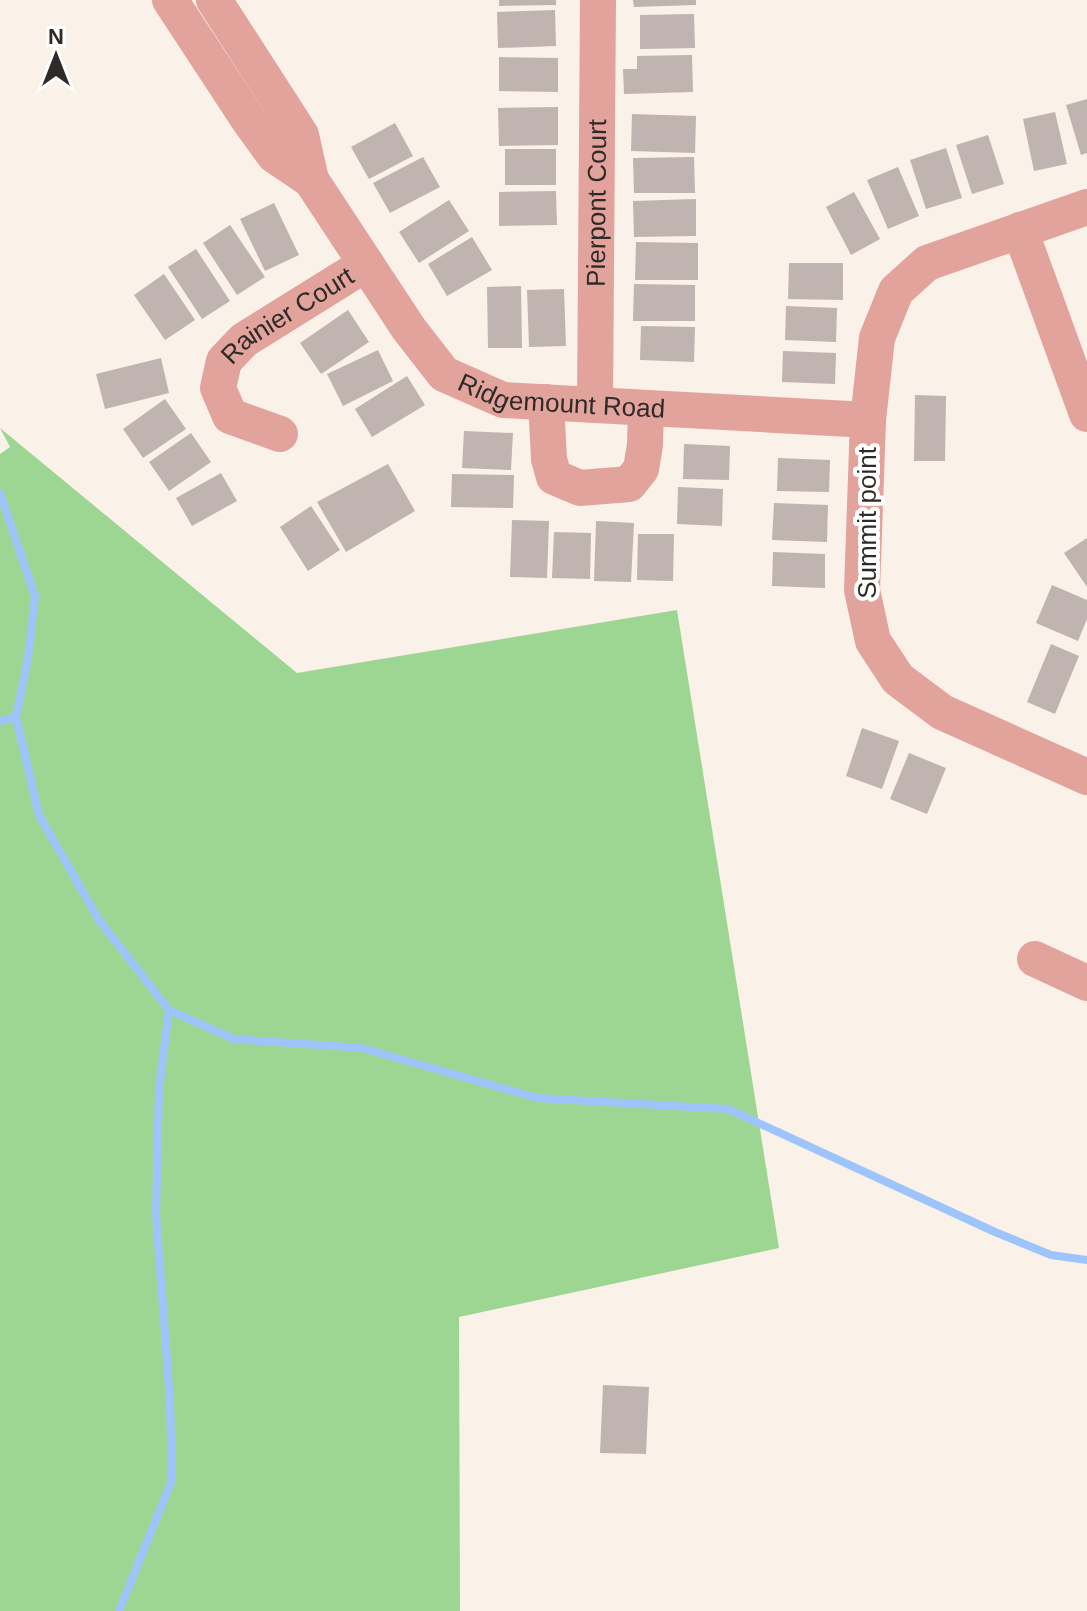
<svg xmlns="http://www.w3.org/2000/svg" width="1087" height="1611" font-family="Arial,sans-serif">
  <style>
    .forest { fill: #9dd693 }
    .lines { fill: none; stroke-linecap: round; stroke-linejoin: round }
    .stream { stroke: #9ec5fb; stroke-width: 8 }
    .building { fill: #bfb4af }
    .minor { stroke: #e3a39d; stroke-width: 36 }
    .labels { text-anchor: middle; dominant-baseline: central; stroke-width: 8; stroke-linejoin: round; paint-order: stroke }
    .street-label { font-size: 26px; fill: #2e2a27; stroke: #fff }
  </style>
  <rect width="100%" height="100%" fill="#faf1e9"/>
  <path class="forest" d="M0 428 297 673 677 610 779 1248 459 1317 460 1611H0V454L10 447Z"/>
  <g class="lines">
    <g class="stream">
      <path d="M0 493 35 596 28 658 16 717 39 815 99 920 169 1010 234 1039 362 1048 537 1098 728 1109 995 1232 1051 1255 1087 1260"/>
      <path d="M0 721 16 717"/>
      <path d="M119 1611 172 1480 170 1401 156 1214 159 1089 169 1010"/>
    </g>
  </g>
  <g class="building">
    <path d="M499 0H556V5L499 6Z"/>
    <path d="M633 0H696V5L634 7Z"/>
    <path d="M555 10 556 46 498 48 497 12Z"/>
    <path d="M694 14 695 48 640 49V15Z"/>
    <path d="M692 55 693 92 624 94 623 69H637V56Z"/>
    <path d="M499 57 558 58V92L499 91Z"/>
    <path d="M1087 99V153L1081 155 1066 105Z"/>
    <path d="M558 107V145L499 146 498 108Z"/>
    <path d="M1055 112 1067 164 1034 171 1023 119Z"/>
    <path d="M632 114 696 116 695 153 631 151Z"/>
    <path d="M395 123 413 156 369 179 351 147Z"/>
    <path d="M988 135 1004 184 972 194 956 145Z"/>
    <path d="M946 148 962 198 926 209 910 160Z"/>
    <rect x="505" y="149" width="51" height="36"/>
    <path d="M423 157 440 187 390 213 373 183Z"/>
    <path d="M694 157 695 193H634L633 158Z"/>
    <path d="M898 167 919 216 888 229 867 180Z"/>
    <path d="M556 191 557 225 499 226V192Z"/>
    <path d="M854 192 880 239 851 255 826 207Z"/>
    <path d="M696 199V236L634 237 633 201Z"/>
    <path d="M449 200 469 231 419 263 399 232Z"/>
    <path d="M274 203 299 255 265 271 240 219Z"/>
    <path d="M230 225 265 277 237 295 203 243Z"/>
    <path d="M472 237 492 270 447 296 428 264Z"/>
    <path d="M636 242 698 243V280H635Z"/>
    <path d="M196 249 230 301 202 319 168 267Z"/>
    <path d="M789 263H843V300L788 299Z"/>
    <path d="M164 274 195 320 165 340 134 295Z"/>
    <path d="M634 284 695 285V321H633Z"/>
    <path d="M521 286 522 348H488L487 287Z"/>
    <path d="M564 289 566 346 529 347 527 290Z"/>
    <path d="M786 306 837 308 836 342 785 340Z"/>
    <path d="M348 310 369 342 321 374 300 343Z"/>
    <path d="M641 326 695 327 694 362 640 360Z"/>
    <path d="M378 350 393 381 343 406 327 374Z"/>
    <path d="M783 351 836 353 835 384 782 382Z"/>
    <path d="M161 358 169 393 105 409 96 374Z"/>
    <path d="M407 376 425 405 372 437 355 409Z"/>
    <path d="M915 395 946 396 945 461H914Z"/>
    <path d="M165 399 186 429 143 458 123 429Z"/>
    <path d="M464 431 513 433 511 470 462 468Z"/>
    <path d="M191 433 211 462 169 491 149 462Z"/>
    <path d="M684 444 730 446 729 480 683 479Z"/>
    <path d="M778 458 830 460 829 492 777 491Z"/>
    <path d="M388 464 415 511 346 552 317 502Z"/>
    <path d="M221 473 237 501 192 526 176 498Z"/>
    <path d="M452 474 514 475 513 508 451 507Z"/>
    <path d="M678 487 723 489 722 526 677 524Z"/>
    <path d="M774 503 828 505 827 542 772 540Z"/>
    <path d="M311 506 340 550 308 571 280 527Z"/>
    <path d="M512 520 549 521 547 578 510 577Z"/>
    <path d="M596 521 634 523 631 582 594 581Z"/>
    <path d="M554 532 591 533 590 579 552 578Z"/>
    <path d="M638 534H674L673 581 637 580Z"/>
    <path d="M1087 538V587L1064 553Z"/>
    <path d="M773 552 825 554V588L772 586Z"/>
    <path d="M1052 585 1087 600V619L1078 641 1036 623Z"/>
    <path d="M1051 644 1079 656 1055 714 1027 702Z"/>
    <path d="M862 728 899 741 882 789 846 776Z"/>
    <path d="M909 753 946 768 927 814 890 799Z"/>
    <path d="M603 1385 649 1387 646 1454 600 1453Z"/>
  </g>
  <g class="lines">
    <g class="minor">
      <path d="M170 0 248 119 274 155 311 180"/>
      <path id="s1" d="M214 0 301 135 311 180 409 329 444 374 503 400 868 420"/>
      <path d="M1087 207 927 263 896 291 877 338 868 420 862 590 873 641 898 679 942 712 1087 777"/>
      <path d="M1020 230 1087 414"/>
      <path d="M546 402 549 459 554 477 580 488 629 484 641 469 645 445 646 408"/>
      <path id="s2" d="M595 405 598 0"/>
      <path id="s3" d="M280 434 230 416 218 388 224 361 244 340 366 264"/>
      <path d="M1035 959 1087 983"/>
    </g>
  </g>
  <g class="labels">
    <g class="street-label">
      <text stroke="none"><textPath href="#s2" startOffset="202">Pierpont Court</textPath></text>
      <text stroke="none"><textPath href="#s3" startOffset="190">Rainier Court</textPath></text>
      <text stroke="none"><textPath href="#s1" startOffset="564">Ridgemount Road</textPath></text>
      <text transform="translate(867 523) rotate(-90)">Summit point</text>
    </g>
  </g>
  <g transform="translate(56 56)" stroke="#ffffff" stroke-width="6" paint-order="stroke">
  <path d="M0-6L14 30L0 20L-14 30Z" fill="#2e2a27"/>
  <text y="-12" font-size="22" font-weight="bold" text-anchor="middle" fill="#2e2a27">N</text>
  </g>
</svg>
